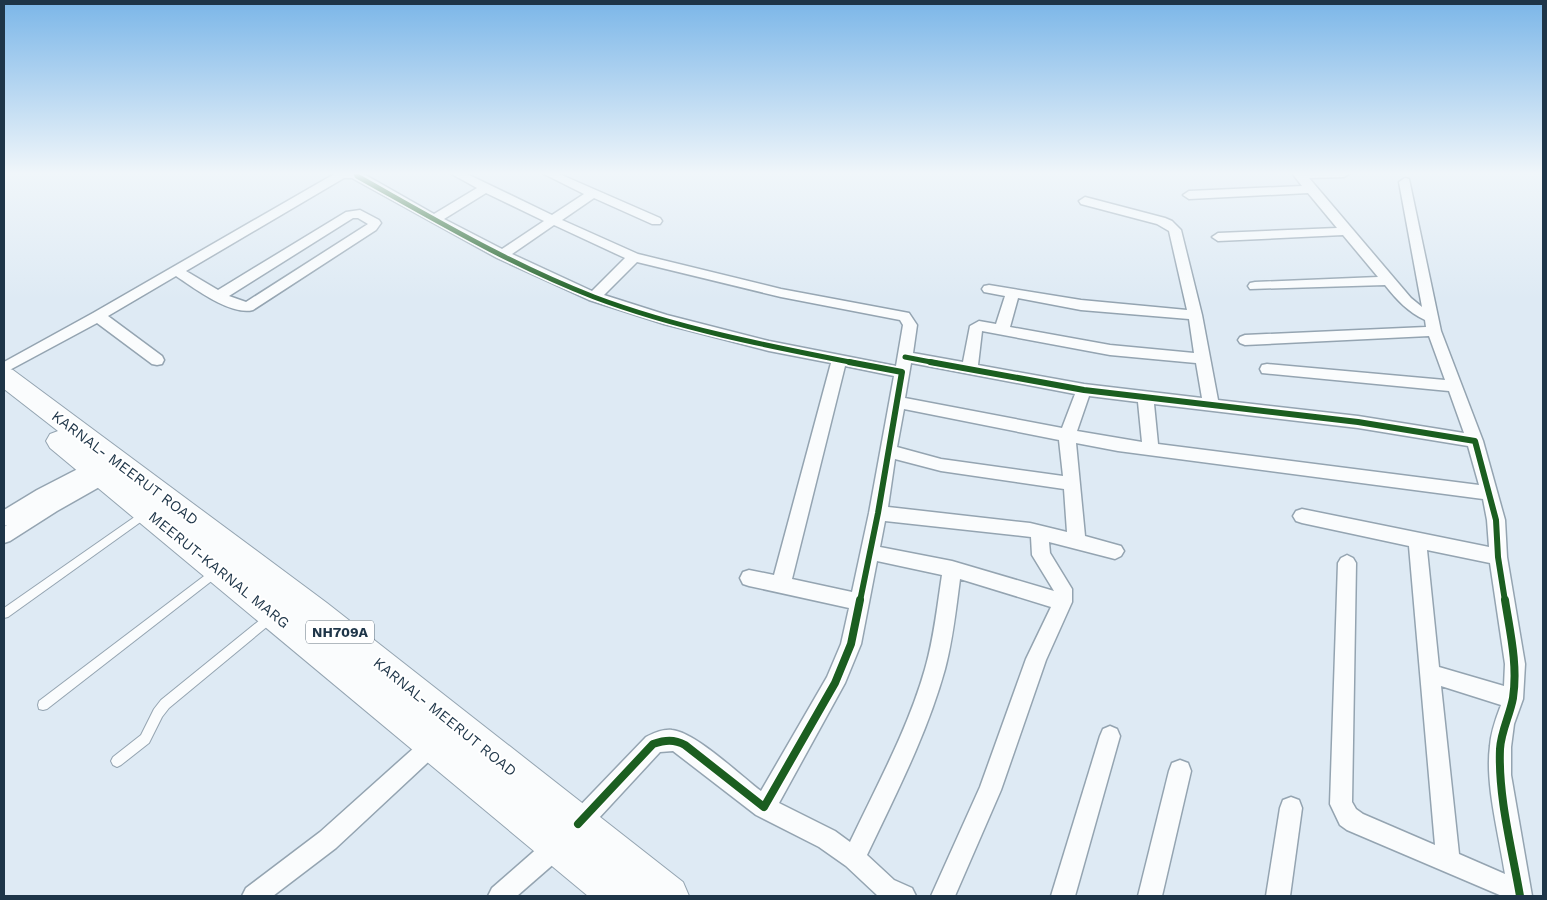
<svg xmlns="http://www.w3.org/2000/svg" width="1547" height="900" font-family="'Work Sans',sans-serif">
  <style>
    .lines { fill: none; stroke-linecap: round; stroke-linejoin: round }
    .service-casing { stroke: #94a4b1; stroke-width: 2 }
    .minor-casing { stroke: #94a4b1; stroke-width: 3 }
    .trunk-casing { stroke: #94a4b1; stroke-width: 2 }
    .service { fill: #fafcfd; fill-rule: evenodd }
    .minor { fill: #fafcfd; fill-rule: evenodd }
    .trunk { fill: #fafcfd; fill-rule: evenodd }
    .cycleway-far2-casing { stroke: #fff; stroke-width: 8 }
    .cycleway-far1-casing { stroke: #fff; stroke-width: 9 }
    .cycleway-casing { stroke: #fff; stroke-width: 11 }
    .cycleway-far2 { stroke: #1b5e20; stroke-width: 5 }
    .cycleway-far1 { stroke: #1b5e20; stroke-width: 6 }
    .cycleway { stroke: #1b5e20; stroke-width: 8 }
    .labels { text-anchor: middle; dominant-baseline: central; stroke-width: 4; stroke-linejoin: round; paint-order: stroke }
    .shield { fill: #fff; stroke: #62727f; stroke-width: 1 }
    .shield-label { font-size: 14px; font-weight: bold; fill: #1e3548 }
    .street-label { font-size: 15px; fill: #1e3548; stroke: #fff }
  </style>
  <rect width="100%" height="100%" fill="#deeaf4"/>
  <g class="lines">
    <g class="service-casing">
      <g id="service">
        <path d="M146 509 149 510 151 513 149 516 8 617 4 618V608Z"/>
        <path d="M215 569 218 570 220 573 218 576 47 709 43 710 39 709 38 705 39 701 212 570Z"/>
        <path d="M270 613 274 615 275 618 274 621 169 708 162 717 149 743 121 765 117 767 113 765 111 761 113 757 141 735 154 709 161 700 266 615Z"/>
      </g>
    </g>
    <g class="minor-casing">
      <g id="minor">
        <path d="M336 173H362L434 214 477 188 450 173H465L552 215 584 194 542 173H557L660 218 662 221 660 224H652L594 198 562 220 638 254 781 289 909 313 917 325 913 353 963 362 970 326 979 321 996 324 1005 296 984 292 982 289 984 286 989 285 1081 300 1187 310 1169 231 1157 224 1081 204 1079 201 1085 197 1165 218 1172 221 1181 230 1202 315 1218 400 1358 416 1464 433 1449 391 1262 373 1260 369 1262 365 1267 364 1445 380 1429 336 1245 345 1240 343 1238 340 1240 337 1245 335 1426 327 1425 320C1408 312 1397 300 1385 285L1250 289 1248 286 1250 283 1255 282 1378 277 1343 235 1218 241 1212 237 1218 233 1337 228 1308 193 1189 199 1183 195 1189 191 1302 186 1292 173H1350L1344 177 1309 178 1411 298 1422 307 1399 182 1405 178 1409 179 1441 331 1483 441 1505 520 1507 557 1525 664 1523 699 1514 724 1511 747V775L1532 896H1502L1347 830 1340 825 1330 804 1338 563 1341 558 1347 555 1353 558 1356 563 1352 802 1356 809 1363 814 1435 845 1409 546 1302 523 1296 521 1293 516 1296 511 1302 509 1489 547 1487 520 1483 499 1118 451 1076 443 1085 536 1121 546 1124 551 1121 556 1115 559 1049 542 1050 553 1072 589V602L1046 660 1001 790 955 896H931L980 787 1026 659 1051 607 960 579C956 609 953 639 945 669 927 734 896 794 867 855L894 880 912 888 916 896H878L846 866 819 847 756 815 673 751 660 752 586 832 578 835 570 832 567 824 570 816 646 737C654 733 663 729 672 730 695 732 741 776 761 791L827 677 841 644 849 608 749 586 743 584 740 578 743 572 749 570 774 575 831 363 769 351 664 324 589 300 497 258 352 178H344L186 271 218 290 346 212 360 210 379 220 381 223 376 230 253 310C231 316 194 288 176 276L108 316 162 356 164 360 162 364 157 365 152 364 97 323 4 373V362L93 313ZM486 193 544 221 502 249 444 219ZM353 218H358L368 224 246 302 229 296ZM554 225 625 258 592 291 512 254ZM637 262 781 297 900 320 903 325 896 366 769 341 667 315 604 295ZM1018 298 1081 310 1189 319 1194 353 1110 345 1010 327ZM982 331 1110 355 1196 363 1202 398 1084 384 978 365ZM911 363 1075 394 1062 428 905 398ZM845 366 894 376 869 513 852 592 792 579ZM1089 396 1138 402 1142 442 1077 431ZM1154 404 1358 428 1468 446 1479 485 1158 444ZM904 409 1059 440 1063 476 941 459 897 447ZM895 459 941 471 1064 489 1067 532 1030 523 888 507ZM885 521 1031 537 1032 555 1054 591 952 561 880 547ZM1427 550 1490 563 1505 664 1504 686 1439 667ZM877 561 942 575C937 607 934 638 925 669 908 729 877 785 850 842L835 831 779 803 845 683 861 644ZM1441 686 1501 705C1496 718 1491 732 1490 746 1485 784 1499 835 1505 874L1459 854Z"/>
        <path d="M101 457 107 458 109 463 107 467H117L119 472 117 477 57 511 10 541 4 543V527L7 525 4 526V510L37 490Z"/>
        <path d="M1110 726 1117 729 1120 736 1075 896H1051L1100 736 1103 729Z"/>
        <path d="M432 735 439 738 442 745 439 752 336 848 273 896H242L246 888 320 832 425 738Z"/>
        <path d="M1180 760 1188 763 1191 771 1162 896H1138L1169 771 1172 763Z"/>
        <path d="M1291 797 1299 800 1302 808 1290 896H1266L1280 808 1283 800Z"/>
        <path d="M556 836 564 839 567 847 564 855 517 896H488L492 888 548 839Z"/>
      </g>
    </g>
    <g class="trunk-casing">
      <path id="trunk" d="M4 367 13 370 327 603 683 882 689 896H588L50 448 46 441 50 434 58 431 4 389Z"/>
    </g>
    <use href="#service" class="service"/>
    <use href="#minor" class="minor"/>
    <use href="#trunk" class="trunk"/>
    <g class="cycleway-far2-casing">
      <g id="cycleway-far2">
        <path d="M356 173 357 176C434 219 511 265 594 297 676 328 768 346 855 363"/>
        <path d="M905 357 936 363"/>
      </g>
    </g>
    <g class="cycleway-far1-casing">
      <g id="cycleway-far1">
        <path d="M849 362 902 372 878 513 860 601"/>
        <path d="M930 362 1084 390 1358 422 1475 441 1496 520 1498 557 1505 601"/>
      </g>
    </g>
    <g class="cycleway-casing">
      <g id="cycleway">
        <path d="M1505 600C1510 632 1518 665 1513 698 1510 715 1501 731 1500 749 1498 797 1512 849 1520 896"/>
        <path d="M578 824 653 744C665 740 674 739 685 745L764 807 835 683 851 644 860 600"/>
      </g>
    </g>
    <use href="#cycleway-far2" class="cycleway-far2"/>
    <use href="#cycleway-far1" class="cycleway-far1"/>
    <use href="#cycleway" class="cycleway"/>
  </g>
  <linearGradient id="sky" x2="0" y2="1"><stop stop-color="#7bb6e8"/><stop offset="0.58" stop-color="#f0f6fa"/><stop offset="1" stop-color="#f0f6fa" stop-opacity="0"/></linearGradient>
  <rect width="1547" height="299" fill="url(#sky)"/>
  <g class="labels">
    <rect class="shield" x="306" y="620.5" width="68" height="23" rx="4"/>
    <g class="shield-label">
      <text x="340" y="632">NH709A</text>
    </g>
    <g class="street-label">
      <text transform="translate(125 468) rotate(37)">KARNAL- MEERUT ROAD</text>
      <text transform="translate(219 570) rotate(39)">MEERUT-KARNAL MARG</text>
      <text transform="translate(445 717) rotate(39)">KARNAL- MEERUT ROAD</text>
    </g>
  </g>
  <rect width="1547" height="900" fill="none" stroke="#1e3548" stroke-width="10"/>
</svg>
